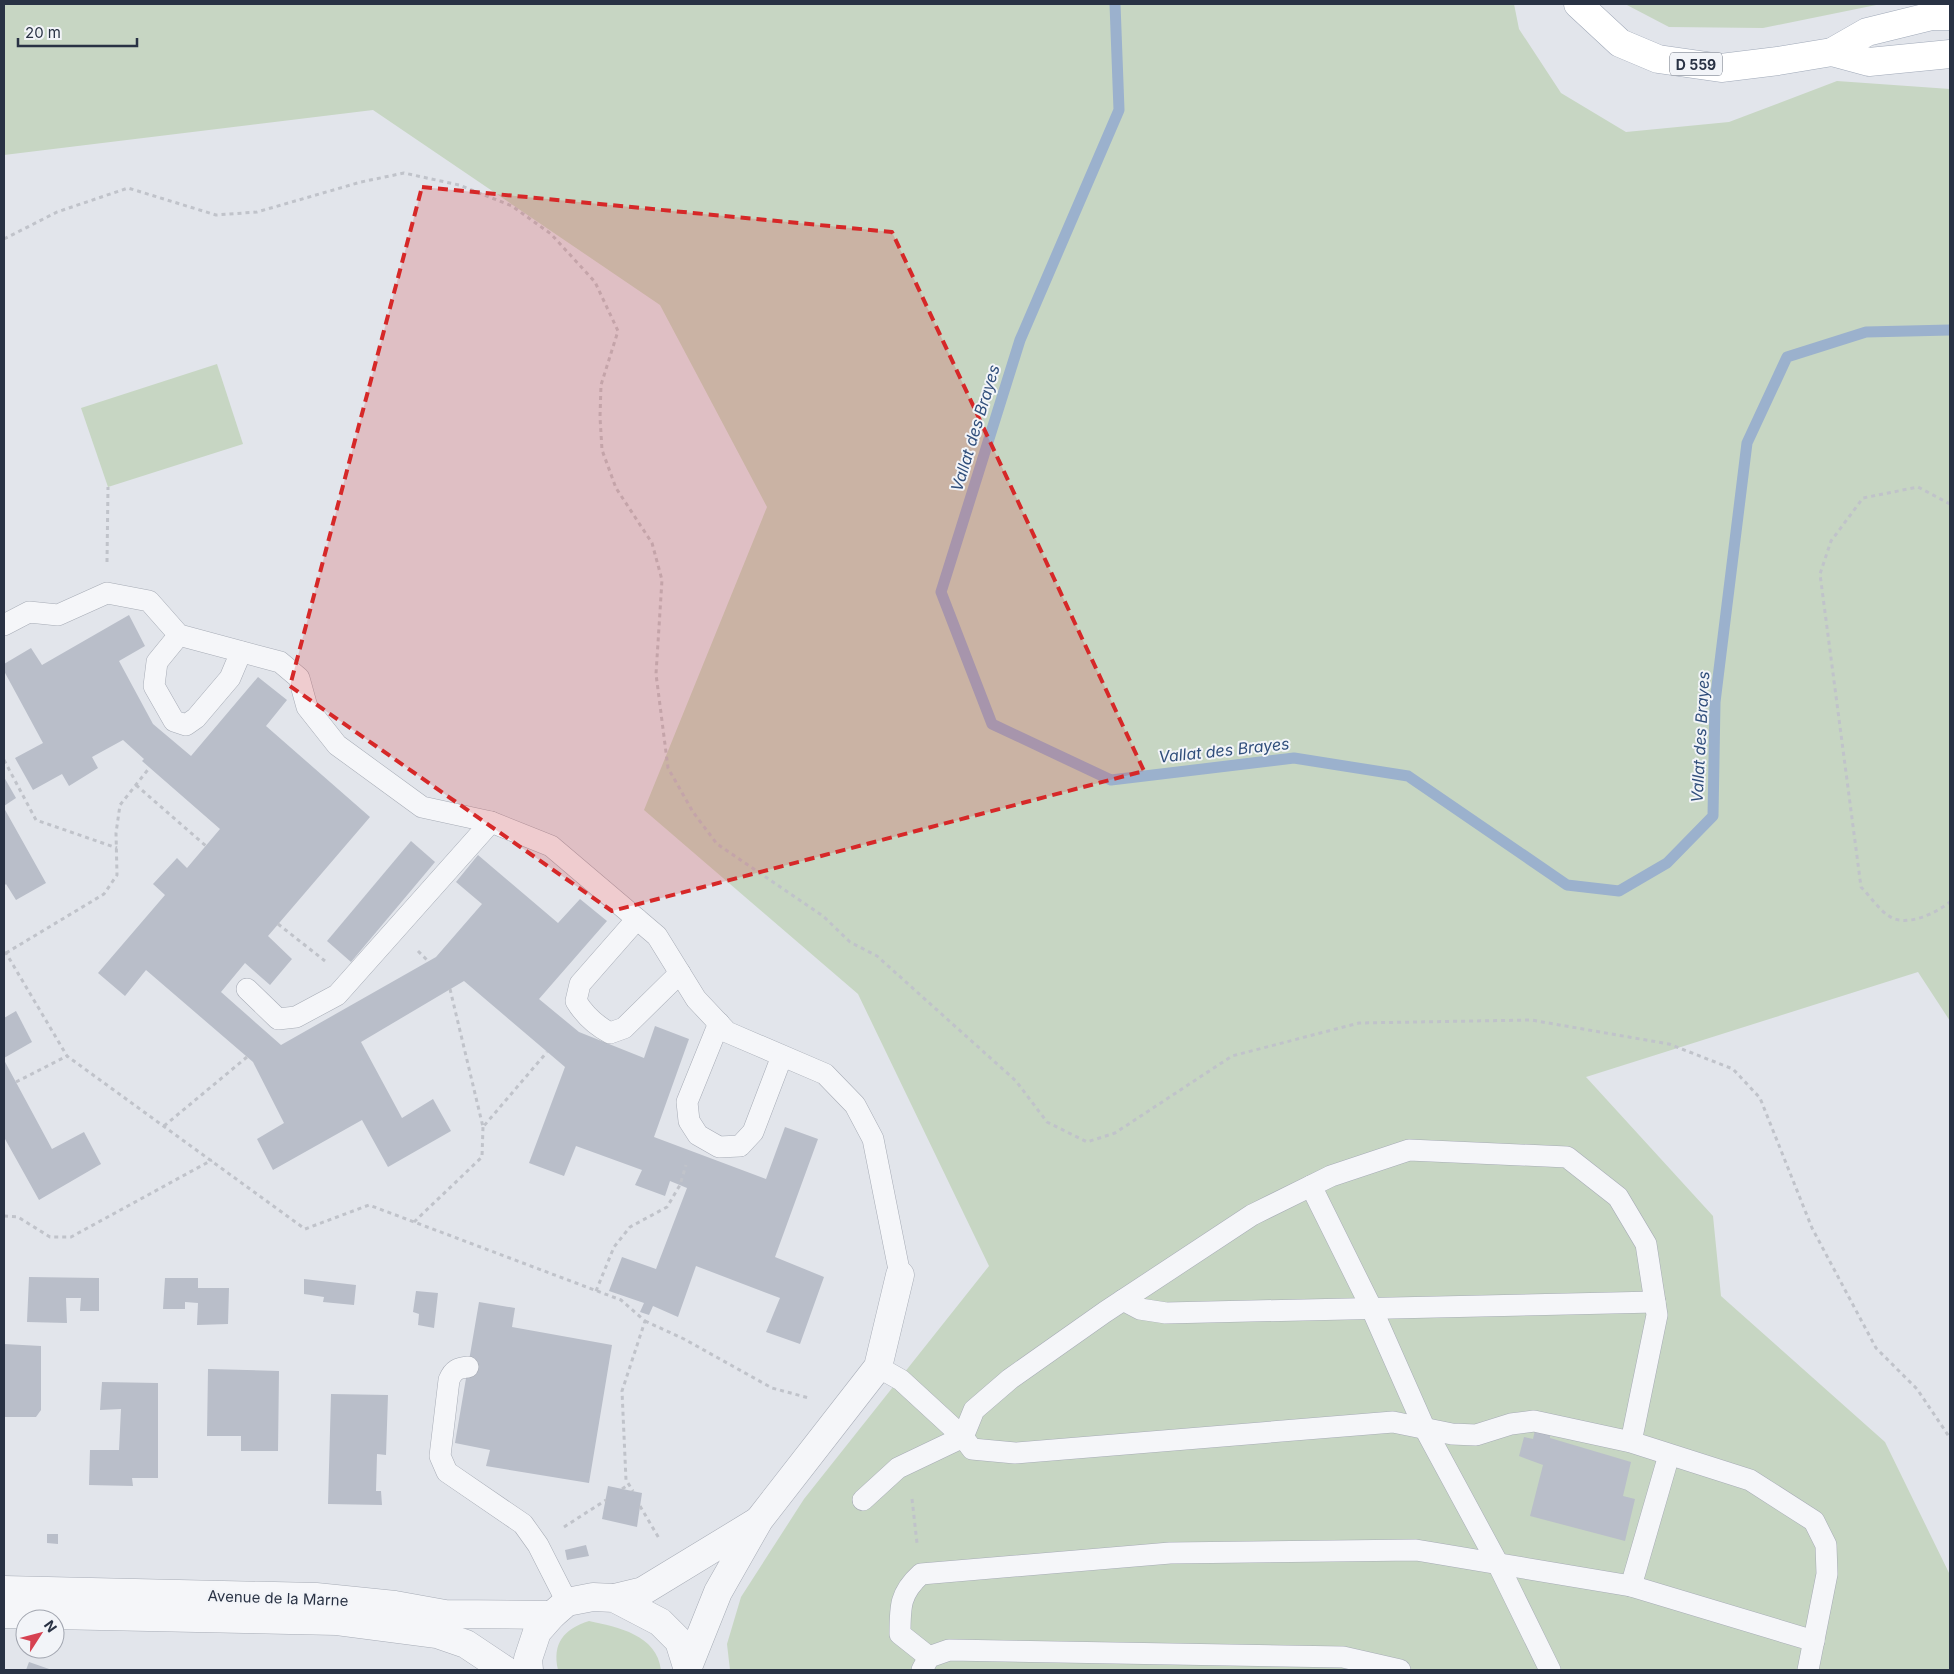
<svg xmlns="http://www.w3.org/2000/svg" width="1954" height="1674" font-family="Inter,sans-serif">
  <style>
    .green { fill: #c7d6c3 }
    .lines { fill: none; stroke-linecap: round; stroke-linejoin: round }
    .stream { stroke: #9bb1cd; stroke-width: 11 }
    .building { fill: #b9bec9 }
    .lane-casing { stroke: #a7acb6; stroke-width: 22 }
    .street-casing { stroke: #a7acb6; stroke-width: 29 }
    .primary-casing { stroke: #a0a9b8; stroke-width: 29 }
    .path { stroke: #c0c3ca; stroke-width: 3; stroke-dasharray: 4 4; stroke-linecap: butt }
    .lane { stroke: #f5f6f9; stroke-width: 21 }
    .street { stroke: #f5f6f9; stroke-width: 28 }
    .primary { stroke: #fff; stroke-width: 28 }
    .marked { fill: #d62828; fill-opacity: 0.2; stroke: #d62828; stroke-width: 4; stroke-dasharray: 10 6; stroke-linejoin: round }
    .labels { text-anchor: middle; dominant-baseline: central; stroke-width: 4; stroke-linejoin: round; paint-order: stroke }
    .shield { fill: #f2f4f8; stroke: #656c7a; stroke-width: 1 }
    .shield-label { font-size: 14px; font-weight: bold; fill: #293244 }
    .street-label { font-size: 15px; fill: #293244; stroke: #f2f4f8 }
    .water-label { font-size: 16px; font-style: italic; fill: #304e7b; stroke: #f2f4f8 }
  </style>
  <rect width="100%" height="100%" fill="#e2e5eb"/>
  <g class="green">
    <path d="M4 4H1514L1519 29 1561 93 1626 132 1729 122 1837 81 1950 89V1021L1918 972 1586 1077 1713 1216 1721 1296 1885 1442 1950 1575V1670H730L727 1644 741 1597 804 1499 989 1266 858 994 644 810 767 507 660 305 373 110 4 155Z"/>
    <path d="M1625 4H1624H1881L1763 28 1669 27Z"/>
    <path d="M217 364 243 444 108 487 81 408Z"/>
    <path d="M589 1621C618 1627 657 1635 661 1670H558C552 1643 564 1629 589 1621Z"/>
  </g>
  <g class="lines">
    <path class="stream" d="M1115 4 1119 110 1020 340 941 592 992 724 1111 780 1294 758 1408 776 1567 885 1619 891 1667 863 1713 816 1715 702 1747 443 1787 357 1866 332 1950 330"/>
  </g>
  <g class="building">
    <path d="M129 615 145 646 119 661 153 724 191 756 258 677 287 700 266 726 370 817 268 936 292 959 270 985 245 963 221 992 281 1045 436 957 482 904 456 882 478 855 558 923 580 899 607 921 539 999 579 1032 644 1058 655 1026 689 1039 654 1137 766 1179 785 1127 818 1139 775 1257 824 1277 800 1344 766 1332 780 1298 696 1266 678 1317 653 1306 649 1315 640 1312 644 1303 609 1291 622 1257 656 1269 687 1188 670 1181 665 1196 635 1185 642 1170 576 1146 564 1176 529 1163 565 1067 464 981 361 1042 402 1118 433 1099 451 1131 388 1167 362 1120 273 1170 257 1139 284 1123 253 1062 146 970 125 996 98 973 165 895 153 884 177 858 187 868 220 829 142 761 144 759 123 740 92 757 98 768 69 786 62 774 33 790 15 758 43 743 4 671V664L31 648 42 665Z"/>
    <path d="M4 777 16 798 4 806Z"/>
    <path d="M4 808 46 883 16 900 6 884 4 886Z"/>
    <path d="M411 841 435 862 351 962 327 941Z"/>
    <path d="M16 1011 32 1042 4 1058V1018Z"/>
    <path d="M4 1060 52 1149 84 1132 101 1164 39 1200 5 1139 4 1140Z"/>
    <path d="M29 1277 99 1278V1311H80L81 1298H66L67 1323 27 1322Z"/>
    <path d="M165 1278H198V1288H229L228 1324 197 1325 198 1303 185 1302V1309H163Z"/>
    <path d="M304 1279 356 1285 354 1305 323 1302 324 1297 304 1294Z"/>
    <path d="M416 1291 438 1293 434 1328 418 1325 419 1314 413 1312Z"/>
    <path d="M479 1302 515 1308 512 1327 612 1345 589 1483 486 1466 490 1450 455 1443Z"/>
    <path d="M4 1344 41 1346V1410L36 1417H4Z"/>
    <path d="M208 1369 279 1371 278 1451H241V1436H207Z"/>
    <path d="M102 1382 158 1383V1478H132L133 1486 89 1485 90 1450H119L121 1409 100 1410Z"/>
    <path d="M331 1394 388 1395 386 1455 377 1454 376 1491H381L382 1505 328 1504Z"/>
    <path d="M1535 1430 1550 1434V1438L1631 1462 1623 1496 1635 1499 1625 1541 1530 1516 1543 1465 1519 1456 1524 1437 1533 1439Z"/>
    <path d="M608 1486 642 1493 637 1527 602 1519Z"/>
    <path d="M47 1534H58V1544L47 1543Z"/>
    <path d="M586 1545 589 1556 567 1560 565 1550Z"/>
    <path d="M29 1662 52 1670H26Z"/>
  </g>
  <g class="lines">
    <g class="lane-casing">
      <g id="lane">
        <path d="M4 625 29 612 58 615 107 593 149 601 179 635 280 662 299 678 307 707 337 745 422 807 491 822 551 846 657 936 696 999 727 1032 825 1074 855 1105 873 1139 900 1275"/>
        <path d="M179 635 157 662 154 686 174 721 186 725 196 718 230 678 241 652"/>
        <path d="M637 919 580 984 576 1001C585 1016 595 1025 610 1033L624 1028 680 973"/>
        <path d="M247 989 278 1019 296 1017 337 995 491 822"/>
        <path d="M719 1023 687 1102 689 1121 698 1135 719 1147 740 1146 753 1132 782 1056"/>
        <path d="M1311 1186 1371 1307 1424 1427 1497 1562 1550 1670"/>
        <path d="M1123 1300 1140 1309 1166 1313 1655 1302"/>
        <path d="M468 1367C458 1368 453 1370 449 1380L440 1456 447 1472 523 1524 538 1545 567 1602"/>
        <path d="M1631 1442 1657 1315 1646 1244 1618 1197 1567 1157 1409 1150 1331 1176 1252 1215 1105 1312 1010 1379 974 1410 963 1437 972 1449 1015 1453 1393 1422 1452 1434 1476 1435 1511 1424 1534 1421 1631 1442 1750 1480 1814 1521 1826 1545 1827 1574 1808 1670"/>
        <path d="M863 1500 898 1468 963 1437 901 1380 878 1367"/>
        <path d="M1631 1586 1814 1641"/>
        <path d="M929 1657 900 1634C900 1606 900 1593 921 1574L1170 1553 1416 1550 1631 1586 1669 1455"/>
        <path d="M922 1670 929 1657 949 1650 1343 1657 1400 1670"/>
      </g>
    </g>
    <g class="street-casing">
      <g id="street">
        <path d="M4 1590 316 1597 395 1605 445 1614 552 1615"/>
        <path d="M614 1598 643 1591 758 1521"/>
        <path d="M4 1614 337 1621 437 1634 466 1644 505 1670"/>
        <path d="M688 1667 718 1592 759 1520 878 1367 900 1275"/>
        <path d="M529 1670 528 1659 537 1632 552 1615 567 1602 593 1597 614 1598 660 1622 679 1641 688 1670"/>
      </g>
    </g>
    <g class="primary-casing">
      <g id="primary">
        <path d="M1578 4 1620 43 1658 59 1721 68 1778 61 1832 52 1867 32 1932 16H1950"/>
        <path d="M1832 52 1869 62 1950 54"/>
      </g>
    </g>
    <g class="path">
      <path d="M4 239 57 212 128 188 216 215 257 212 361 182 404 173 459 185 512 206 551 234 595 282 618 331 601 385 600 417 602 450 616 488 652 543 662 580 656 674 668 768 693 812 717 844 823 916 850 942 877 956 1016 1081 1047 1122 1087 1142 1115 1133 1232 1056 1359 1023 1531 1020 1669 1044 1733 1069 1760 1098 1812 1228 1876 1348 1917 1389 1950 1438"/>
      <path d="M1950 504 1918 487 1863 498 1831 541 1820 574 1861 887C1870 896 1879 910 1889 916 1906 928 1936 913 1950 902"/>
      <path d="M107 562 108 487"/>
      <path d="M4 760 36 820 117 848"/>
      <path d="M136 785 206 846"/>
      <path d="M278 924 325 961"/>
      <path d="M418 951 429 962"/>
      <path d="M4 953H6L67 1056 305 1229 369 1205 621 1300 645 1321 622 1391 626 1480 633 1491"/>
      <path d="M6 953 104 894 117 875 116 833 120 805 150 767"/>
      <path d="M450 989 483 1127 547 1052"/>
      <path d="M16 1082 67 1056"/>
      <path d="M164 1126 247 1057"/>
      <path d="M4 1216 18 1217 50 1237H71L212 1160"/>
      <path d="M414 1222 482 1157 483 1127"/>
      <path d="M596 1291 614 1247 630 1227 667 1207 680 1185 686 1165"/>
      <path d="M645 1321 684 1339 772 1388 809 1398"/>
      <path d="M622 1489 628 1485"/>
      <path d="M912 1499 917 1543"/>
      <path d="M640 1506 660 1540"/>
      <path d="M564 1527 606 1500"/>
    </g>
    <use href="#lane" class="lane"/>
    <use href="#street" class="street"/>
    <use href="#primary" class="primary"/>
  </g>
  <path class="marked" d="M422 187 892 232 1144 771 612 911 290 686Z"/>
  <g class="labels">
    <rect class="shield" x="1670" y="52.5" width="52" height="23" rx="4"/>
    <g class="shield-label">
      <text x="1696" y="64">D 559</text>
    </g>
    <g class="street-label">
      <text transform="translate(278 1598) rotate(2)">Avenue de la Marne</text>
    </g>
    <g class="water-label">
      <text transform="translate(975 428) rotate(-73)">Vallat des Brayes</text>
      <text transform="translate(1700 737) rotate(-87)">Vallat des Brayes</text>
      <text transform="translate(1224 750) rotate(-6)">Vallat des Brayes</text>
    </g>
  </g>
  <rect width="1954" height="1674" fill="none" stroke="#293244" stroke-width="10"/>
  <g transform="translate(40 1634) rotate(54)"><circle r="24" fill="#f2f4f8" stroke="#a2a6b0"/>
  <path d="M0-4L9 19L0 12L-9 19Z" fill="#d64151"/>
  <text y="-8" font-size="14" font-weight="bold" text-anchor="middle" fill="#293244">N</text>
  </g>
  <path d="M18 38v8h119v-8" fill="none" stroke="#293244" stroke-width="2.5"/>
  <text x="25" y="38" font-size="15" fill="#293244" stroke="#f2f4f8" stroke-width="4" paint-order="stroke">20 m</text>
</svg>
